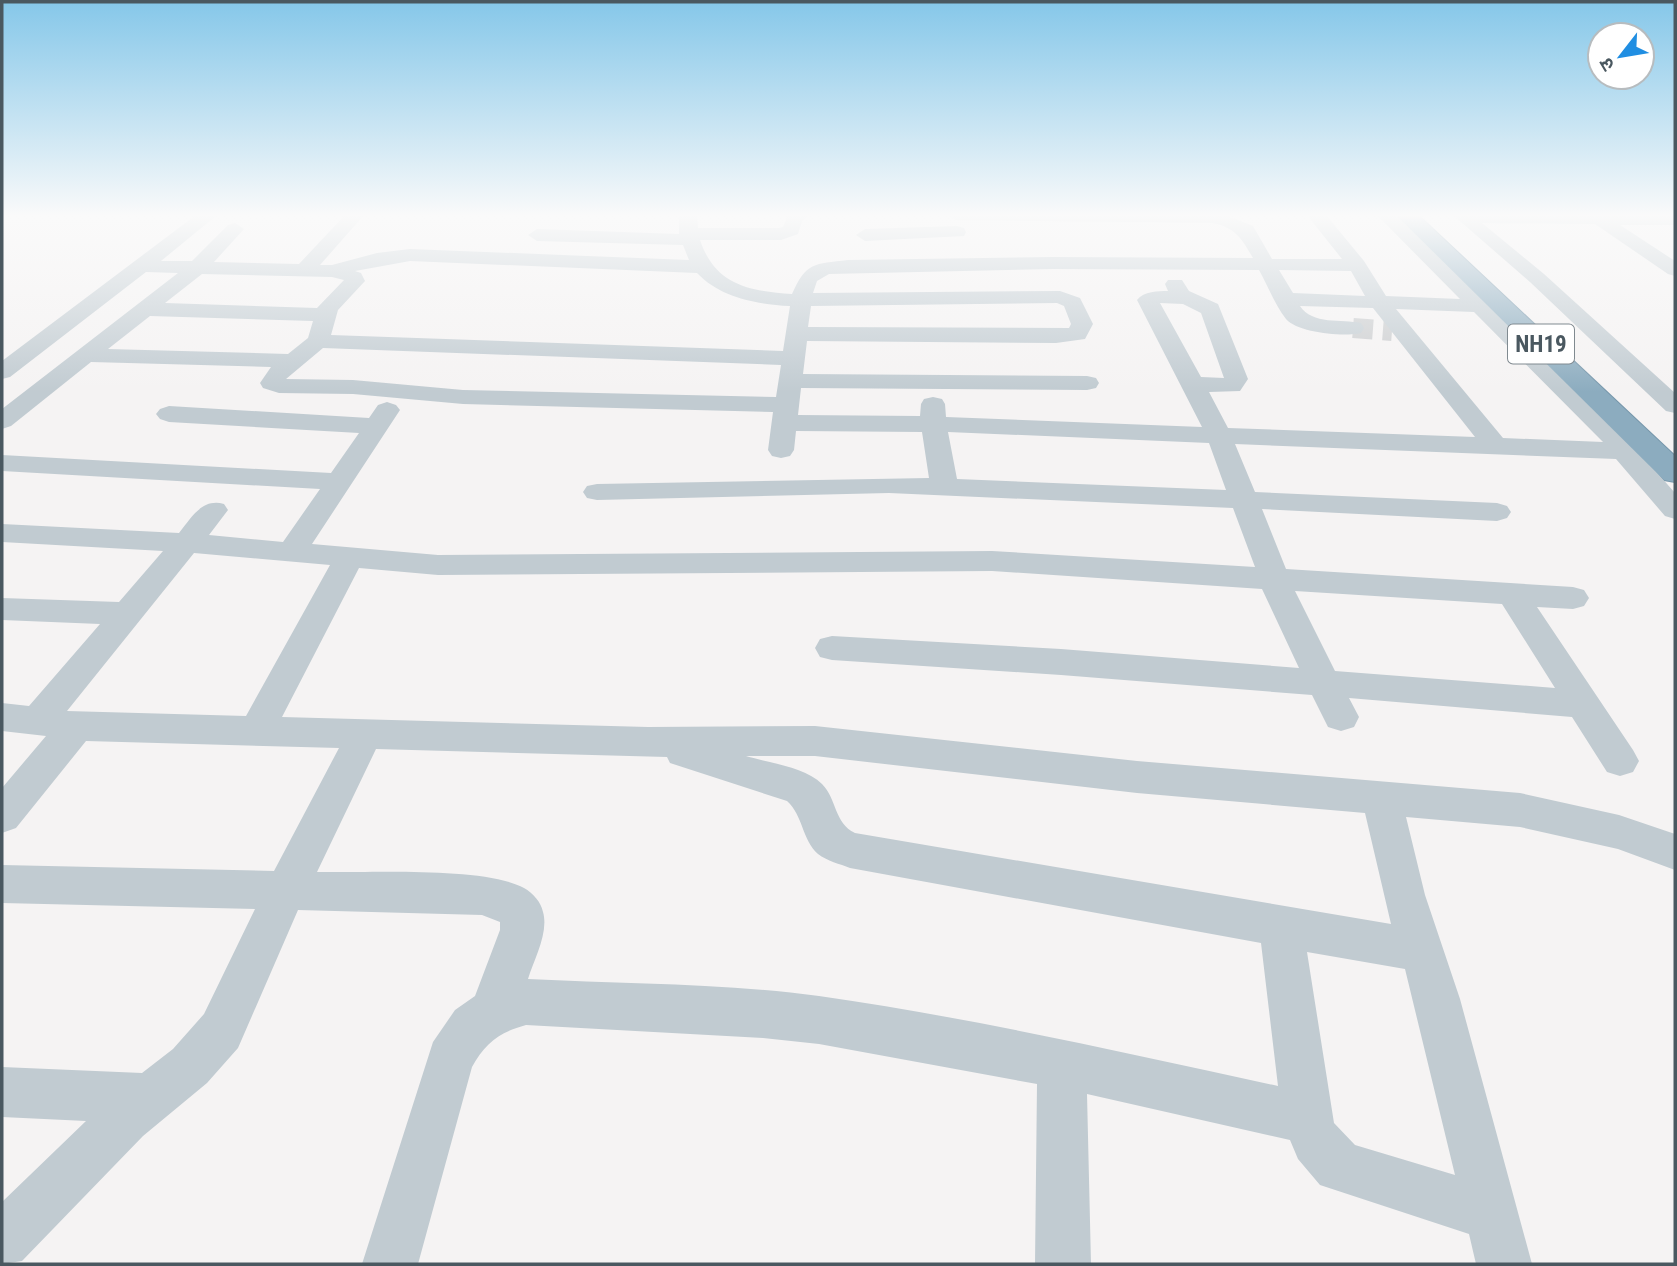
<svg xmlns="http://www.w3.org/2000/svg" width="1677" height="1266" font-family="'Roboto Condensed','Noto Sans Devanagari',sans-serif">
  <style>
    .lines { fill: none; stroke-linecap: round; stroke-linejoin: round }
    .minor-tunnel { stroke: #caccce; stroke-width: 20; stroke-dasharray: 20 10; stroke-linecap: butt }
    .highway-casing { stroke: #7797ab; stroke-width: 2 }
    .minor { fill: #c1cbd1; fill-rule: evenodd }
    .highway { fill: #8cacbf; fill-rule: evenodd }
    .labels { text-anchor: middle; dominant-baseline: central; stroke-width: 5; stroke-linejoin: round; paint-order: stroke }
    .shield { fill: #fff; stroke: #808a90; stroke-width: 2 }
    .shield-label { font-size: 23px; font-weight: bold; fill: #4a5860 }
  </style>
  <rect width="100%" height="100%" fill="#f5f3f3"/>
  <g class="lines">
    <path class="minor-tunnel" d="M1353 328 1392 331"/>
    <g class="highway-casing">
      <path id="highway" d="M1396 215H1418L1675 456V482L1664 480Z"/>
    </g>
    <g class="minor">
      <path d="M196 215H217L161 261H192L228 225 235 223 244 229 214 262 299 264 345 215H364L320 265H332L377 253 410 249 689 260 683 245 537 241 528 235 537 229 679 234V215H697L698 228H779L783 227 788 215H809L802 221 798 234 781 240H700C715 285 749 291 792 294 806 262 814 264 848 260L1053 257 1253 258C1242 239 1236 228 1213 223L956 220 947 215H1226L1253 226 1272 259H1342L1307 215H1326L1364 261 1386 296 1460 299 1377 215H1397L1609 418 1675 493V519L1665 516 1616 459 1235 444 1255 492 1497 503 1507 506 1511 512 1507 518 1497 521 1262 509 1286 569 1573 587 1584 590 1589 598 1584 606 1573 609 1537 607 1633 750 1639 761 1633 772 1620 776 1607 772 1572 717 1349 698 1359 717 1354 727 1341 731 1328 727 1312 695 1061 675 832 660 820 657 815 648 820 639 832 636 1061 649 1299 668 1262 589 992 571 438 575 359 568 282 717 648 727 815 726 1137 761 1520 793 1619 815 1675 834V870L1618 849 1520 827 1406 817 1425 895 1460 999 1532 1264H1476L1469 1234 1320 1185 1298 1159 1290 1140 1087 1094 1091 1264H1035L1037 1084 819 1044 763 1038 526 1025C500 1032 485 1043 472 1067L418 1264H362L433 1042 455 1010 475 996 500 930V922L482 915 298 910 238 1048 207 1083 143 1136 22 1261 2 1264V1202L86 1121 2 1117V1067L142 1073 173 1049 204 1014 255 909 2 903V865L274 871 339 748 86 741 16 828 2 833V788L46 736 2 731V703L29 706 100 624 2 620V598L119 602 163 551 2 542V524L179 533C192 517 202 498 224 504L228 510 209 535 283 542 320 489 2 471V455L331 473 359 433 169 422 160 419 156 414 160 409 169 406 369 418 378 405 387 402 396 405 400 410 312 544 438 555 992 551 1255 567 1233 508 889 493 597 500 587 498 583 492 587 486 597 484 929 478 922 432 796 431 794 450 790 456 781 458 772 456 768 450 773 412 463 404 353 394 279 393 263 388 260 383 271 367 91 362 11 426 2 429V409L178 273 146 272 10 377 2 379V361ZM410 261 697 273C721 298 756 304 790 306L783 351 331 335 338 310 365 281 361 273 355 271ZM1053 269 1259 270C1268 286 1275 305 1286 319 1298 333 1344 337 1361 333L1364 328 1361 323C1342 319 1312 325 1300 306L1373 308 1475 437 1228 428 1209 392 1240 391 1248 379 1218 304 1189 291 1182 280H1168L1165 284 1168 291C1158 291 1144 291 1137 300L1202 427 946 417 945 404 942 399 933 397 924 399 921 404 920 416 798 415 801 388 1087 390 1096 388 1099 383 1096 378 1087 376 803 374 807 341 1056 343 1085 339 1093 324 1080 298 1060 291 813 293 817 281 829 274ZM1279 270 1351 271 1365 296 1293 293ZM202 274 332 277 344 280 317 308 165 303ZM1057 303 1064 306 1071 324 1069 328 808 327 811 306ZM1160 303 1183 304 1201 313 1224 378 1201 377ZM1396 309 1474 312 1603 442 1503 438ZM150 316 313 321 308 338 288 354 108 349ZM323 348 781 365 776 397 463 390 353 380 286 379ZM948 432 1209 443 1226 490 957 479ZM194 553 330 565 246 716 67 711ZM1295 591 1502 604 1555 688 1335 671ZM376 749 667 757 670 763 787 801C803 815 802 840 818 854 827 861 840 864 850 868L1261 943 1278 1086C1126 1053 973 1018 819 996 723 983 624 984 528 979 534 959 549 933 543 912 541 902 533 893 524 888 484 866 366 873 317 872ZM746 756H815L1137 793 1365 813 1391 924 855 833C834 823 837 799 822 784 805 767 769 763 746 756ZM1307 952 1405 969 1455 1175 1355 1145 1334 1123Z"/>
      <path d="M1453 215H1675V225H1620L1675 261V276L1668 274 1595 224 1482 223 1544 274 1675 393V413L1666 411 1530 282Z"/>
      <path d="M957 226 964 228 966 232 964 236 865 241 856 235 865 229Z"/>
    </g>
    <use href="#highway" class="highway"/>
  </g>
  <linearGradient id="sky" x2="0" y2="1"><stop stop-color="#85c7e9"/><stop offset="0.55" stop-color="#fafafa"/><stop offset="1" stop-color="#fafafa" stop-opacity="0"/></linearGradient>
  <rect width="1677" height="392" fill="url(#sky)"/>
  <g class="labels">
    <rect class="shield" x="1508" y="324.5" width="66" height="39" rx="5"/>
    <g class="shield-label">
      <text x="1541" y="344">NH19</text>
    </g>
  </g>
  <rect width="1677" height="1266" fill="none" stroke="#4a5860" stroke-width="7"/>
  <g transform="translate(1621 56) rotate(239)"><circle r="33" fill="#ffffff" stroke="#b7bcbf" stroke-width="2"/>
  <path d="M0-5L12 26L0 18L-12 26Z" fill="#208ee2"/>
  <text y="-10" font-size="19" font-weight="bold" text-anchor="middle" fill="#4a5860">उ</text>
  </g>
</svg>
